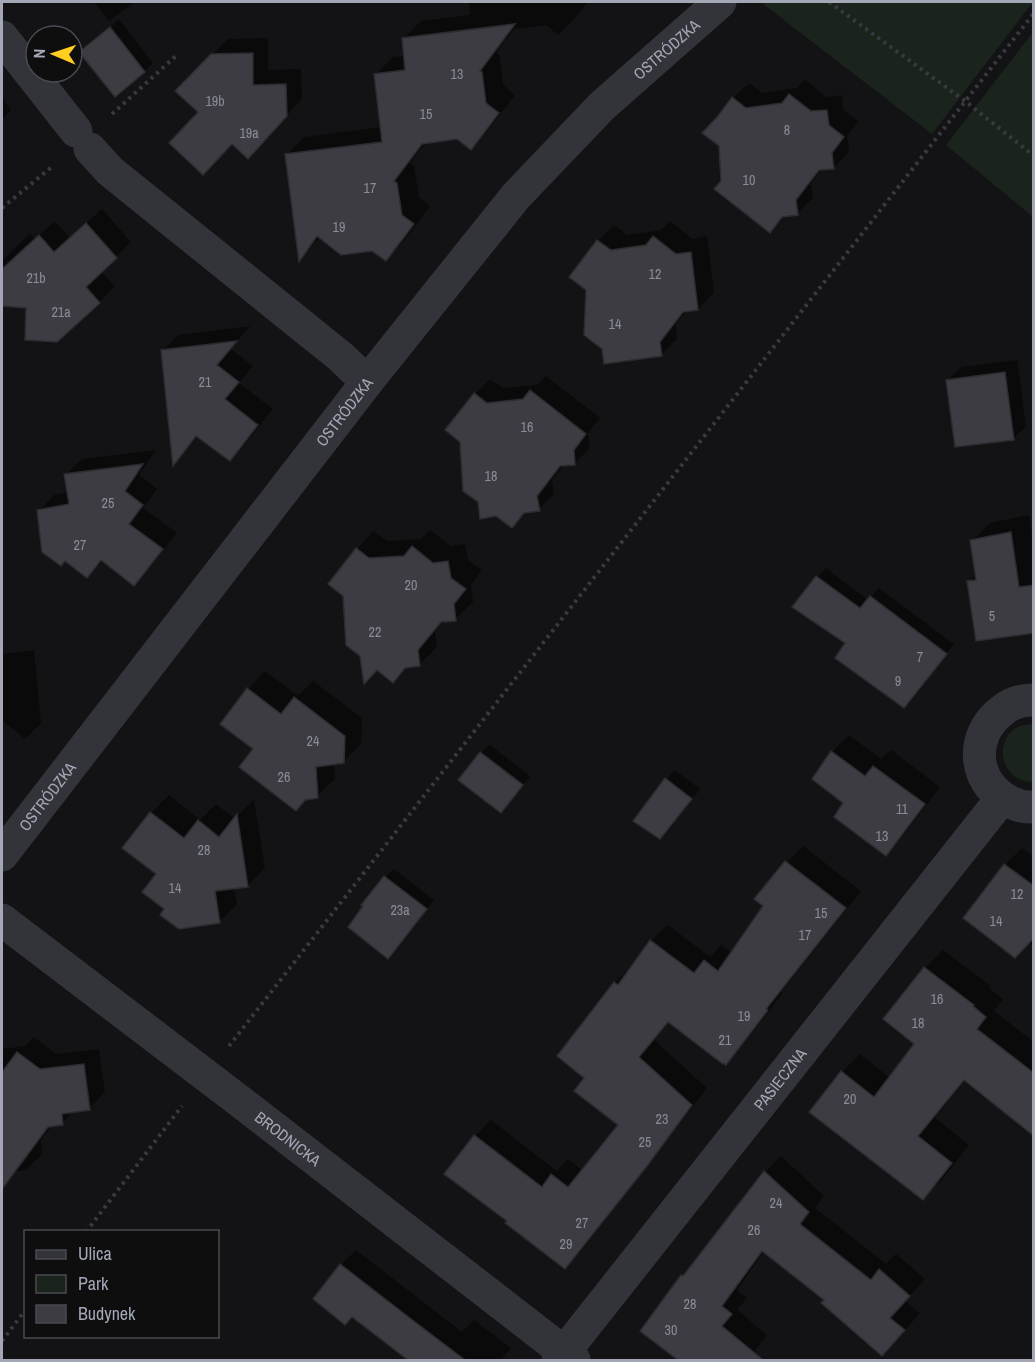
<svg xmlns="http://www.w3.org/2000/svg" width="1035" height="1362" font-family="'Archivo Narrow',sans-serif">
  <style>
    .green { fill: #1a231c }
    .shadow { fill: #0007 }
    .building { fill: #3c3c42; stroke: #2d2c31; stroke-width: 1.5 }
    .lines { fill: none; stroke-linecap: round; stroke-linejoin: round }
    .path { stroke: #393a41; stroke-width: 4; stroke-dasharray: 3 4.5; stroke-linecap: butt }
    .minor { stroke: #33343a; stroke-width: 33 }
    .labels { text-anchor: middle; dominant-baseline: central; stroke-width: 5; stroke-linejoin: round; paint-order: stroke }
    .number-label { font-size: 14px; fill: #898c99 }
    .street-label { font-size: 16px; fill: #a3a7b6; stroke: #0e0e0f }
  </style>
  <rect width="100%" height="100%" fill="#131315"/>
  <g class="green">
    <path d="M766 2H1033L932 134 763 4Z"/>
    <path d="M1033 32V217L946 145Z"/>
    <path d="M1031 724H1034V782C1006 784 992 748 1013 730 1018 726 1024 725 1031 724Z"/>
  </g>
  <g class="shadow">
    <path d="M94 2H135L109 21Z"/>
    <path d="M469 2H588L576 17 558 35 546 25 514 29 496 52 499 54 503 85 515 95 488 130 471 148 457 138 426 142 410 163 414 166 419 197 430 206 403 242 386 259 373 249 320 237 300 259 287 154 304 137 382 127 375 75 393 57 405 56 403 39 421 21 470 15Z"/>
    <path d="M119 19 153 63 144 71 81 52Z"/>
    <path d="M268 38V70L301 69 302 99 263 141 212 55 228 39Z"/>
    <path d="M805 80 827 97 842 95 843 110 858 121 847 136 849 152 834 167 822 169 811 183 813 198 797 213 786 215 770 231 722 182 733 98 749 83 762 93 797 88Z"/>
    <path d="M2 97 11 110 2 119Z"/>
    <path d="M102 209 131 242 101 271 115 287 99 302 27 307 2 305V261L14 249 30 234 35 239 55 221 70 238Z"/>
    <path d="M670 221 692 239 707 236 714 293 698 309 687 310 676 324 677 339 661 355 603 348 587 289 571 276 598 241 614 225 627 235 661 230Z"/>
    <path d="M250 326 231 349 253 366 239 383 273 409 245 444 230 459 198 436 174 462 163 351 178 335Z"/>
    <path d="M1017 360 1026 426 1013 439 948 380 961 367Z"/>
    <path d="M546 376 600 418 588 433 590 448 575 463 564 465 552 480 554 494 539 509 527 511 512 526 475 394 490 379 503 388 537 385Z"/>
    <path d="M156 450 139 475 157 489 143 508 177 533 149 568 134 584 103 560 87 576 39 511 54 495 69 492 66 474 82 459Z"/>
    <path d="M1029 515 1034 552V632L969 582 976 574 972 541 990 523Z"/>
    <path d="M430 530 451 546 465 544 468 560 482 570 471 585 473 602 455 619 444 620 435 631 437 647 419 665 408 666 393 681 357 549 374 531 387 541 421 539Z"/>
    <path d="M826 568 868 600 879 588 954 644 913 698 904 706 847 642 794 607 818 577Z"/>
    <path d="M34 650 41 723 25 739 4 722 2 725V652V654Z"/>
    <path d="M265 671 298 696 313 681 362 718 361 744 343 762 334 763 335 779 317 796 256 749 248 689Z"/>
    <path d="M849 735 881 759 891 750 940 787 902 837 886 854 845 803 814 779 833 751Z"/>
    <path d="M490 745 530 776 510 802 501 811 481 753Z"/>
    <path d="M675 770 700 789 669 829 660 837 635 820 667 779Z"/>
    <path d="M169 795 200 820 216 804 235 819 254 799 265 868 247 886 234 887 237 904 219 922 166 909 158 874 124 848 151 813Z"/>
    <path d="M803 846 861 891 781 992 783 993 742 1046 726 1063 670 1021 654 1040 707 1088 581 1251 565 1267 509 1220 475 1136 491 1120 557 1171 568 1159 583 1171 620 1125 587 1078 615 983 631 967 632 968 651 941 668 925 710 957 721 945 732 953 766 906 787 862Z"/>
    <path d="M1022 848 1034 857V946L1029 943 965 917 1005 865Z"/>
    <path d="M394 869 434 900 396 948 385 877Z"/>
    <path d="M943 950 991 986 989 988 1003 999 994 1011 1034 1042V1130L966 1079 935 1118 969 1145 941 1181 923 1198 811 1112 842 1072 860 1054 890 1078 916 1044 885 1019 925 968Z"/>
    <path d="M34 1037 56 1054 99 1049 105 1092 89 1108 75 1110 62 1123 52 1125 41 1140 42 1154 26 1170 2 1173V1049L25 1046Z"/>
    <path d="M781 1156 824 1196 815 1208 886 1264 896 1254 925 1279 905 1301 920 1313 898 1338 826 1300 764 1251 737 1290 747 1298 737 1310 767 1335 748 1360H706L700 1356 695 1360H681L642 1331 682 1276 694 1265 765 1172Z"/>
    <path d="M356 1250 462 1332 474 1320 511 1348 501 1360H410L352 1316 341 1265Z"/>
  </g>
  <g class="building">
    <path d="M515 24 480 71 482 72 486 103 499 113 471 150 457 139 422 144 394 181 397 183 402 215 414 224 386 261 372 251 341 255 317 236 299 262 285 154 382 142 374 74 405 70 402 38Z"/>
    <path d="M110 27 145 72 115 97 79 52Z"/>
    <path d="M253 53V85L286 84 287 116 248 159 232 144 203 175 169 143 198 112 175 91 211 54Z"/>
    <path d="M789 94 811 111 827 110 829 125 844 137 832 153 834 169 819 170 796 200 798 215 782 217 770 233 714 189 721 181 719 146 702 133 718 116 732 97 746 108 782 103Z"/>
    <path d="M86 223 117 258 86 287 100 303 57 342 25 340 26 308 2 306V269L39 235 54 252Z"/>
    <path d="M653 236 676 254 691 252 698 310 683 312 660 342 662 356 604 364 602 349 584 335 586 290 569 277 597 240 611 250 646 245Z"/>
    <path d="M237 341 217 365 239 382 225 399 258 425 230 461 196 436 173 466 161 350Z"/>
    <path d="M1005 372 1014 440 955 447 946 380Z"/>
    <path d="M530 390 586 434 574 450 575 465 560 466 537 496 540 511 524 513 512 528 496 516 480 519 478 502 463 491 460 442 445 430 474 393 487 403 523 399Z"/>
    <path d="M143 464 125 491 143 505 129 524 163 549 134 586 101 560 87 578 65 561 61 566 42 552 37 510 69 504 64 474Z"/>
    <path d="M1011 532 1019 587 1034 585V633L976 641 967 581 976 580 970 540Z"/>
    <path d="M412 546 433 563 448 561 451 578 466 589 454 604 456 621 441 622 418 650 420 666 405 668 393 683 377 670 364 684 360 656 346 645 343 596 328 584 356 548 369 558 404 556Z"/>
    <path d="M816 576 860 608 870 596 947 654 904 708 835 658 845 643 792 607Z"/>
    <path d="M247 688 281 714 294 697 345 736 344 763 316 767 318 798 305 800 296 811 239 767 253 749 220 724Z"/>
    <path d="M831 751 865 776 873 766 925 804 886 856 834 817 843 803 812 779Z"/>
    <path d="M480 752 523 785 501 813 458 780Z"/>
    <path d="M665 778 692 799 660 839 633 821Z"/>
    <path d="M150 812 184 838 198 820 219 837 237 814 248 887 215 891 220 923 179 929 160 915 164 909 142 892 156 874 122 848Z"/>
    <path d="M785 861 846 908 766 1009 768 1010 726 1065 724 1063 723 1064 668 1022 639 1057 692 1105 647 1166 565 1269 505 1223 507 1221 444 1174 474 1135 542 1187 551 1174 568 1187 618 1125 574 1091 584 1078 557 1056 614 982 618 985 650 940 694 973 704 960 718 971 763 906 754 899Z"/>
    <path d="M1004 864 1034 886V938L1015 958 963 918Z"/>
    <path d="M384 876 427 909 388 959 348 927 363 906 361 905Z"/>
    <path d="M924 967 974 1005 973 1006 986 1017 977 1029 1034 1073V1136L964 1080 918 1136 952 1163 923 1200 809 1112 841 1071 874 1097 914 1044 883 1019Z"/>
    <path d="M17 1052 40 1069 84 1064 90 1110 62 1114 63 1125 48 1127 2 1189V1072Z"/>
    <path d="M764 1171 809 1212 800 1224 871 1280 879 1269 910 1296 890 1318 905 1330 882 1356 821 1303 824 1300 762 1251 722 1306 732 1314 722 1326 763 1360H678L640 1331 681 1275 683 1276Z"/>
    <path d="M340 1264 415 1322 465 1360H408L352 1317 345 1325 313 1299Z"/>
  </g>
  <g class="lines">
    <g class="path">
      <path d="M829 2 965 101 1034 156"/>
      <path d="M112 114 177 55"/>
      <path d="M2 208 54 165"/>
      <path d="M229 1046 1034 13"/>
      <path d="M86 1232 182 1106"/>
      <path d="M2 1341 26 1309"/>
    </g>
    <g class="minor">
      <path d="M2 37 76 131"/>
      <path d="M90 149 110 171 341 357 367 382"/>
      <path d="M1034 700C1023 700 1011 703 1003 710 967 736 973 788 1015 804 1021 807 1027 807 1034 807"/>
      <path id="s1" d="M2 855 367 382 516 196 602 106 720 2"/>
      <path id="s2" d="M2 920 246 1106 574 1360"/>
      <path id="s3" d="M558 1360 1002 798"/>
    </g>
  </g>
  <g class="labels">
    <g class="number-label">
      <text x="457" y="74">13</text>
      <text x="215" y="101">19b</text>
      <text x="426" y="114">15</text>
      <text x="787" y="130">8</text>
      <text x="249" y="133">19a</text>
      <text x="749" y="180">10</text>
      <text x="370" y="188">17</text>
      <text x="339" y="227">19</text>
      <text x="655" y="274">12</text>
      <text x="36" y="278">21b</text>
      <text x="61" y="312">21a</text>
      <text x="615" y="324">14</text>
      <text x="205" y="382">21</text>
      <text x="527" y="427">16</text>
      <text x="491" y="476">18</text>
      <text x="108" y="503">25</text>
      <text x="80" y="545">27</text>
      <text x="411" y="585">20</text>
      <text x="992" y="616">5</text>
      <text x="375" y="632">22</text>
      <text x="920" y="657">7</text>
      <text x="898" y="681">9</text>
      <text x="313" y="741">24</text>
      <text x="284" y="777">26</text>
      <text x="902" y="809">11</text>
      <text x="882" y="836">13</text>
      <text x="204" y="850">28</text>
      <text x="175" y="888">14</text>
      <text x="1017" y="894">12</text>
      <text x="400" y="910">23a</text>
      <text x="821" y="913">15</text>
      <text x="996" y="921">14</text>
      <text x="805" y="935">17</text>
      <text x="937" y="999">16</text>
      <text x="744" y="1016">19</text>
      <text x="918" y="1023">18</text>
      <text x="725" y="1040">21</text>
      <text x="850" y="1099">20</text>
      <text x="662" y="1119">23</text>
      <text x="645" y="1142">25</text>
      <text x="776" y="1203">24</text>
      <text x="582" y="1223">27</text>
      <text x="754" y="1230">26</text>
      <text x="566" y="1244">29</text>
      <text x="690" y="1304">28</text>
      <text x="671" y="1330">30</text>
    </g>
    <g class="street-label">
      <text stroke="none"><textPath href="#s1" startOffset="1046">OSTRÓDZKA</textPath></text>
      <text stroke="none"><textPath href="#s1" startOffset="560">OSTRÓDZKA</textPath></text>
      <text stroke="none"><textPath href="#s1" startOffset="74">OSTRÓDZKA</textPath></text>
      <text stroke="none"><textPath href="#s3" startOffset="358">PASIECZNA</textPath></text>
      <text stroke="none"><textPath href="#s2" startOffset="360">BRODNICKA</textPath></text>
    </g>
  </g>
  <rect width="1035" height="1362" fill="none" stroke="#a3a7b6" stroke-width="6"/>
  <rect x="24" y="1230" width="195" height="108" fill="#0e0e0f" stroke="#4a4b52" stroke-width="1.5"/>
  <rect x="36" y="1250" width="30" height="9" fill="#33343a" stroke="#4a4b52" stroke-width="1.5"/>
  <text x="78" y="1260" font-size="18" fill="#a3a7b6">Ulica</text>
  <rect x="36" y="1275" width="30" height="18" fill="#1a231c" stroke="#4a4b52" stroke-width="1.5"/>
  <text x="78" y="1290" font-size="18" fill="#a3a7b6">Park</text>
  <rect x="36" y="1305" width="30" height="18" fill="#3c3c42" stroke="#4a4b52" stroke-width="1.5"/>
  <text x="78" y="1320" font-size="18" fill="#a3a7b6">Budynek</text>
  <g transform="translate(54 54) rotate(272)"><circle r="28" fill="#0e0e0f" stroke="#4a4b52" stroke-width="1.5"/>
  <path d="M0-4.5L10 22L0 15L-10 22Z" fill="#ffce20"/>
  <text y="-9" font-size="16" font-weight="bold" text-anchor="middle" fill="#a3a7b6">N</text>
  </g>
</svg>
